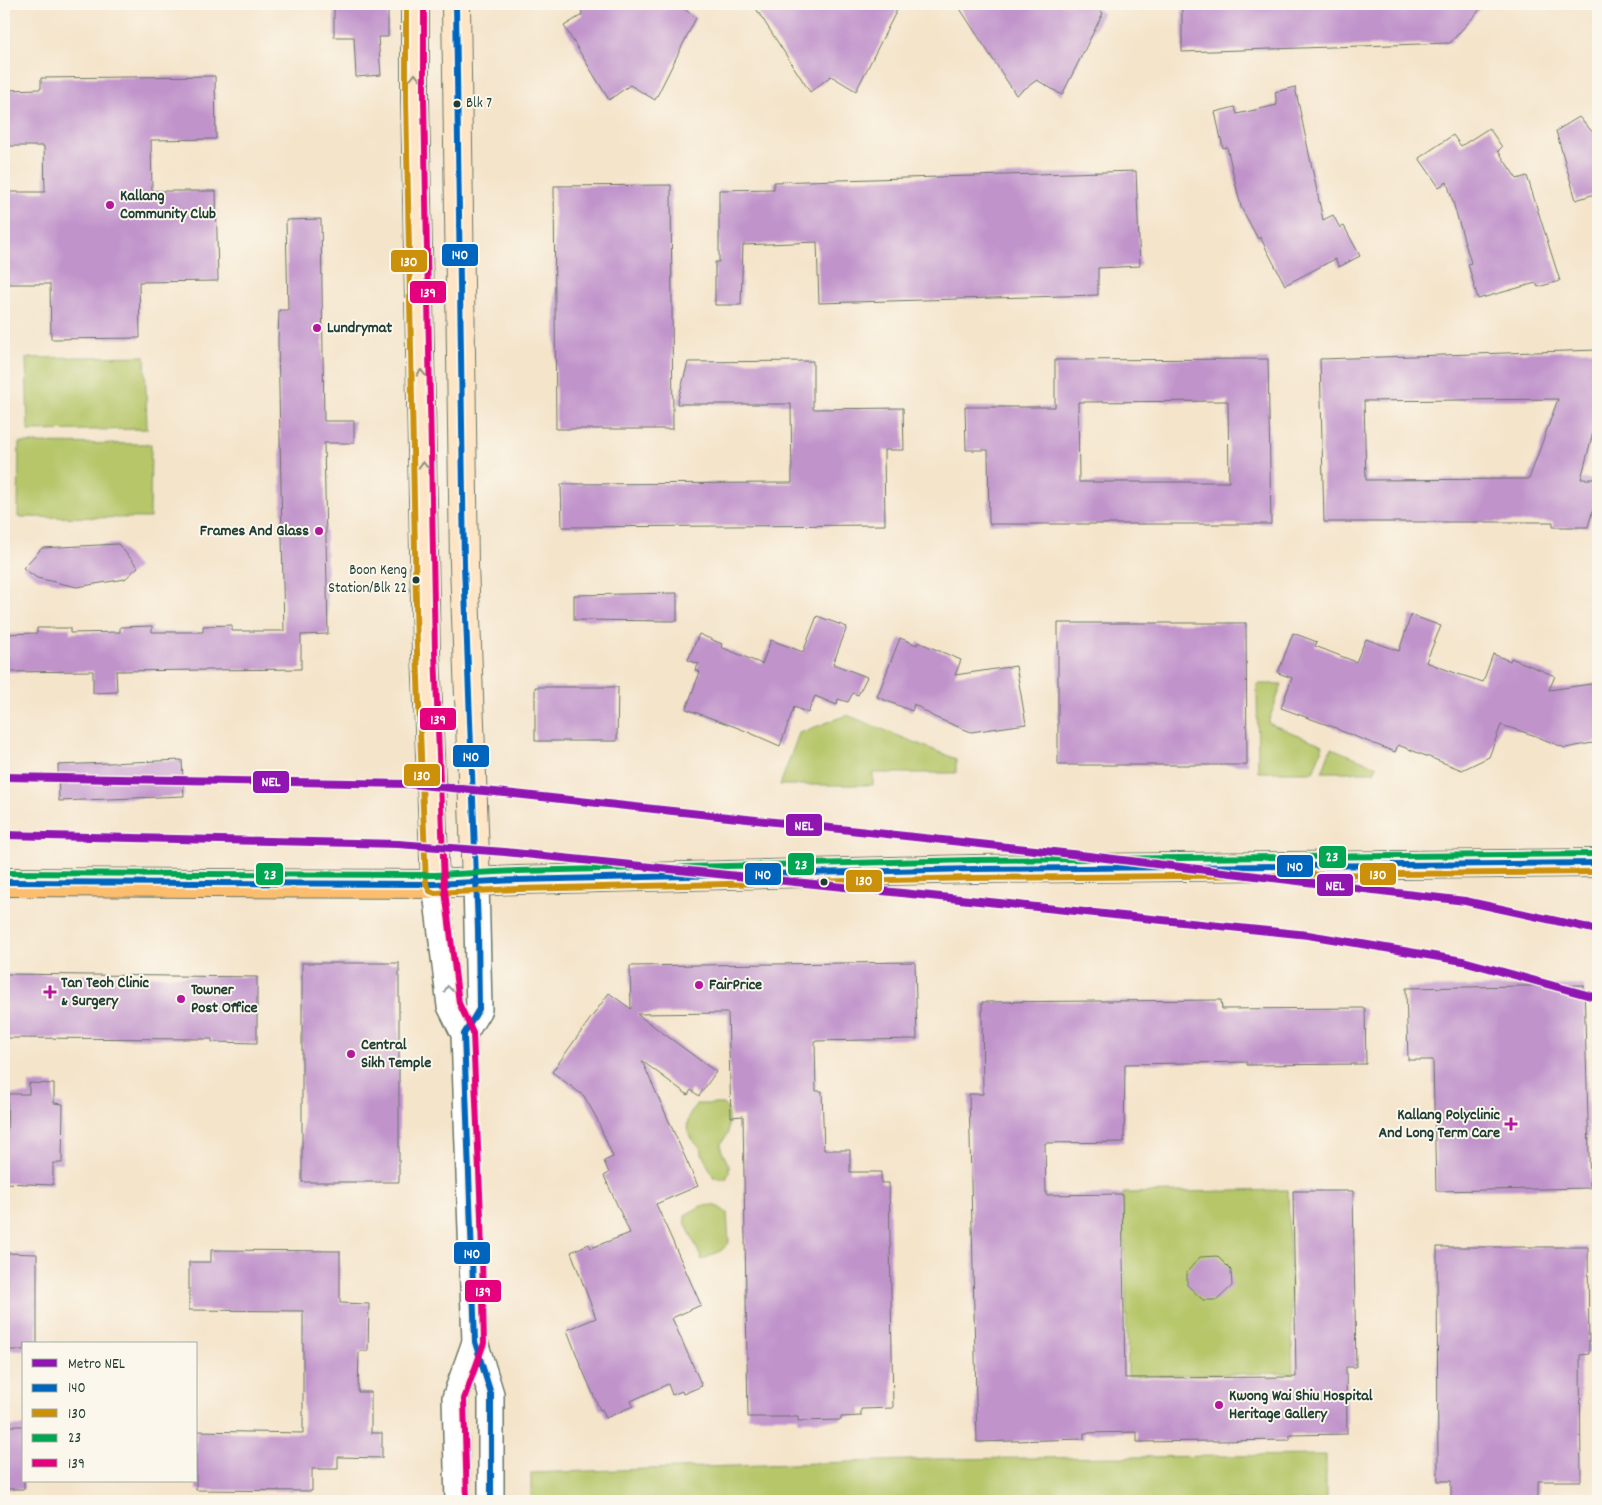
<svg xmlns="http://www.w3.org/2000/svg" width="1602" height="1505" font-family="Dekko,sans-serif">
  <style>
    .green { fill: #b6c669; stroke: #6a824e }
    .building { fill: #c093cb; fill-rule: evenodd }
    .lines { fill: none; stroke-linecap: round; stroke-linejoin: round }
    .street-casing { stroke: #6a7768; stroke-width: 28 }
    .secondary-casing { stroke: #6a7768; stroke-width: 30 }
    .primary-casing { stroke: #6a7768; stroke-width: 30 }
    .street { stroke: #fff; stroke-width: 25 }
    .secondary { stroke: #fde5c5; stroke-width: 28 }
    .primary { stroke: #fbbd6e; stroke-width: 28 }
    .bus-1-casing { stroke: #fbf7ec; stroke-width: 10 }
    .bus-2-casing { stroke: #fbf7ec; stroke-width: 10 }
    .bus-3-casing { stroke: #fbf7ec; stroke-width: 10 }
    .bus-4-casing { stroke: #fbf7ec; stroke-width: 10 }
    .bus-1 { stroke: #0065bd; stroke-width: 6 }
    .bus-2 { stroke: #cc910a; stroke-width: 6 }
    .bus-3 { stroke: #00a651; stroke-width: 6 }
    .bus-4 { stroke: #e5007d; stroke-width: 6 }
    .metro-1-casing { stroke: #fbf7ec; stroke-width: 11 }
    .metro-1 { stroke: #9016b2; stroke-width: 8 }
    .oneway { stroke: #8e917c }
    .oneway2 { stroke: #8f9e9a }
    .bus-dot { fill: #1f3d34; stroke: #fbf7ec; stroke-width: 2 }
    .poi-dot { fill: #b5179e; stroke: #fbf7ec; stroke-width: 2 }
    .labels { text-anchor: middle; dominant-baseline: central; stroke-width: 4; stroke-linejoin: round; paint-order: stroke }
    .bus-label { font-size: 15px; fill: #1f3d34; stroke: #fbf7ec; text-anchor: start }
    .poi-label { font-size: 16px; font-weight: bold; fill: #1f3d34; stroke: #fbf7ec; text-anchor: start }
    .line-badge { stroke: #fbf7ec; stroke-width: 2 }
    .badge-label { font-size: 14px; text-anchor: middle; font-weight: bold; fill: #fff }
  </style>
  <rect width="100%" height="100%" fill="#fbf7ec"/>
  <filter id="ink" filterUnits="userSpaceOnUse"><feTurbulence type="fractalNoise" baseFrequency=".02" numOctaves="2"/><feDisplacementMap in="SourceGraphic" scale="10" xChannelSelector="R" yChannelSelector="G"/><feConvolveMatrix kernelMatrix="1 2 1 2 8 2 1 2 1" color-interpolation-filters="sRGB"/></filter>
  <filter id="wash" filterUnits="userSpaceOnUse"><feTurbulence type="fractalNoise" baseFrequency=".0096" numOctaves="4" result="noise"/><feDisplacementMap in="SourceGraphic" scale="20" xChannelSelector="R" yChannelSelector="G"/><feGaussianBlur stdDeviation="1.12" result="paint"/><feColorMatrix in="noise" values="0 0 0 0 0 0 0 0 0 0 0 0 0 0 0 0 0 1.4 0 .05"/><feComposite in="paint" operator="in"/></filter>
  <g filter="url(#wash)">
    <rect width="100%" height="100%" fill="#f4e4ca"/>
    <g class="green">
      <path d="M145 356 147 429 28 431 26 358Z"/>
      <path d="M19 443 151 444 150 518 18 517Z"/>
      <path d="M1257 684H1282L1268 723 1323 745 1313 772H1258Z"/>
      <path d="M847 715 956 759V773H873V785H780L799 733Z"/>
      <path d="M1331 748 1377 766 1374 772H1322Z"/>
      <path d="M696 1104H723L728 1110V1133L721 1144V1149L729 1166V1173L726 1179 714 1178 702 1154C702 1148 700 1148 696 1144 682 1131 687 1118 696 1104Z"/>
      <path d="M1288 1190 1293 1373 1128 1376 1123 1193Z"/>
      <path d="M713 1205 720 1208 727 1213 729 1243 722 1250 702 1260 685 1222V1215L701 1206Z"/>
      <path d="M1326 1455V1501H531V1473L936 1459Z"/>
    </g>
    <g id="blocks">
      <g class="building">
        <path d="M334 4H388V37H378L381 75 356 77 354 37H334Z"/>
        <path d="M581 4H678L696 18 655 100 630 85 609 100 564 26 582 15Z"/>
        <path d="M753 4H900L856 91 831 76 810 92Z"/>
        <path d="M957 4H1092L1103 13 1062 95 1037 80 1016 95Z"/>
        <path d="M1182 4H1485L1450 43 1182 52Z"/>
        <path d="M215 76 216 139 151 140 152 191H216L218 281 139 282 140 338 51 339 50 284H4V192H45L44 146H7L6 90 41 89V78Z"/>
        <path d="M1295 87 1323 220 1333 215 1340 228 1344 226 1360 256 1339 267 1335 259 1285 285 1260 237 1258 239 1241 207 1227 147 1223 148 1215 112 1235 107 1237 114 1277 105 1275 92Z"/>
        <path d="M1579 117 1598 138V193L1576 200 1556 131Z"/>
        <path d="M1489 128 1502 147 1498 151 1517 179 1527 176 1560 281 1538 287 1536 283 1478 299 1468 264 1471 263 1447 182 1439 187 1419 158 1453 135 1461 146Z"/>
        <path d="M1136 171 1140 266 1098 268V295L819 303 817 242 743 245 741 305H715V262H719V190L774 189V182Z"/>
        <path d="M671 185 673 429H556L554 186Z"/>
        <path d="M321 219 324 421H354V443H324L328 634 301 635V669L116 671 117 692 93 693V671L4 672V634L37 633V628H70V633L120 632V627L152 626V632H203V626L232 625V631H284L278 341 279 310H288L286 220Z"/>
        <path d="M1598 350V413L1581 479H1598V492L1588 527H1553V522H1324L1320 359ZM1558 399 1529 479 1366 480 1364 401Z"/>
        <path d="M1268 359 1271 524H989L988 450H966L965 407H1055V360ZM1228 401 1229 482H1079L1078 402Z"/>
        <path d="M813 361V409L903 408 904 450H884L885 525 562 527 561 484 792 483 791 404H677L688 362Z"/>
        <path d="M118 544 138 567 125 579 77 587 37 578 23 568 42 548Z"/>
        <path d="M677 593V621L574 620V595Z"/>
        <path d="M1411 615 1441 626 1426 662 1458 674 1483 682 1493 654 1510 661 1511 658 1555 676 1549 690 1598 683V742L1565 748 1533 735 1501 725 1489 757 1462 770 1398 745 1395 752 1341 731 1336 728 1281 708 1292 678 1278 673 1293 633 1317 642 1315 646 1356 662 1366 639 1399 651Z"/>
        <path d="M817 616 847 627 833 664 867 677 858 695 853 693 848 702 838 699 837 705 815 696 808 713 794 707 780 746 741 729 686 709 700 672 695 670 699 664 688 660 699 634 722 644 721 647 762 664 771 640 803 652Z"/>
        <path d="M1058 623H1246L1247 765H1058Z"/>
        <path d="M900 638 917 645 918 642 961 660 955 675 1016 666 1026 724 971 732 934 717 914 704 912 711 877 697Z"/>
        <path d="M535 687H618L617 741H535Z"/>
        <path d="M182 760 184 796 59 801 58 765Z"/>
        <path d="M915 962 917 1039 815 1041 816 1091H822L824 1150H850V1172H881V1183H889L893 1408 861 1409V1416L841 1417V1420L798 1421V1417H748L743 1116 731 1117 728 1013 637 1014 716 1072 699 1096 691 1090 688 1095 642 1061 698 1186 656 1204 701 1305 672 1318 702 1386 683 1394 682 1391 672 1395 668 1384 631 1401 633 1406 606 1418 602 1409 600 1410 580 1364 567 1330 596 1318 571 1252 589 1244 591 1248 630 1233 604 1176 609 1173 604 1161 613 1157 596 1117 584 1096 552 1072 609 993 631 1009 630 966Z"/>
        <rect x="302" y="963" width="97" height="219"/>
        <path d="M4 974 257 977V1043L212 1042V1039L4 1038Z"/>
        <path d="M1584 985 1590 1188 1436 1191 1433 1060H1408L1406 988Z"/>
        <path d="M1221 1000 1222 1009 1365 1008 1366 1064 1247 1065V1062L1125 1064 1124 1142 1045 1143 1046 1195 1122 1194 1125 1378 1296 1377 1293 1191H1353L1356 1367H1346L1347 1434 1290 1435V1440L1137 1442V1432L1084 1433V1439L977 1442 969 1094H983L982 1002Z"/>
        <path d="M29 1083 54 1084V1103L63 1104 62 1163H53V1185L4 1183V1132H7L8 1094H29Z"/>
        <path d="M1437 1247H1588L1589 1354 1580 1355 1581 1481H1538V1501H1451V1481H1438Z"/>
        <path d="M211 1250 340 1251V1303L369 1304 368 1351H359L358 1392H371V1433H382V1458L338 1457V1469H312V1491L196 1490V1431L303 1433V1311L189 1310V1262H211Z"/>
        <path d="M4 1253 37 1254V1344H24V1350H4Z"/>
        <path d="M1217 1256 1231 1270 1232 1286 1217 1300H1203L1187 1285V1272L1200 1257Z"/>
        <rect x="4" y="1426" width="20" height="63"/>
      </g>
    </g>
  </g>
  <g filter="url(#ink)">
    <use href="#blocks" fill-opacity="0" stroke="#6a7768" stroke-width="1"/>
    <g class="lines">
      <g class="street-casing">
        <g id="street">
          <path d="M435 884 450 1006 464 1034 475 1342 491 1394V1501"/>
          <path d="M464 1034 479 1009 476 882"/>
          <path d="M458 1501 455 1398 475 1342"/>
        </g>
      </g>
      <g class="secondary-casing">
        <g id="secondary">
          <path d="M415 4V99L426 652 435 884"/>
          <path d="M456 4 464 565 476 882"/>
        </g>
      </g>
      <g class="primary-casing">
        <path id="primary" d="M4 882 435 884 518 880 974 869 1598 863"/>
      </g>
      <use href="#street" class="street"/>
      <use href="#secondary" class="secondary"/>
      <use href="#primary" class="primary"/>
      <g class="bus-1-casing">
        <g id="bus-1">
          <path d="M456 4 464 565 478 929 479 1009 464 1034 475 1342 491 1394V1501"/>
          <path d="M4 882 435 884 518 880 974 869 1598 863"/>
        </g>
      </g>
      <g class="bus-2-casing">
        <path id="bus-2" d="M406 4V99L417 652 426 884 430 891 435 893 518 889 974 878 1598 872"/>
      </g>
      <g class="bus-3-casing">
        <path id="bus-3" d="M4 873 435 875 518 871 974 860 1598 854"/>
      </g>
      <g class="bus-4-casing">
        <path id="bus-4" d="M424 4V99L435 652 444 883 459 1003 473 1033 481 1216 484 1343 464 1399 467 1501"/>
      </g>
      <use href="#bus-1" class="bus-1"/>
      <use href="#bus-2" class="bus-2"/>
      <use href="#bus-3" class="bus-3"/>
      <use href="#bus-4" class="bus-4"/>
      <g class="metro-1-casing">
        <g id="metro-1">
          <path d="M4 777 409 784 505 793 1072 854 1465 901 1598 930"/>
          <path d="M4 835 398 844 505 852 1308 935 1463 961 1598 998"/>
        </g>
      </g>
      <use href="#metro-1" class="metro-1"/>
    </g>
    <defs><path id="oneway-chevron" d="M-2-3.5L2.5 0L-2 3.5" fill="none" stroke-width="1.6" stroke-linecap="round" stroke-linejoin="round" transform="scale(1.25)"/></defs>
    <g class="oneway">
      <use href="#oneway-chevron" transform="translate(415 77) rotate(-90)"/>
      <use href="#oneway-chevron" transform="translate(421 373) rotate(-91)"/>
      <use href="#oneway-chevron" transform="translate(423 465) rotate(-91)"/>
    </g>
    <use class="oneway2" href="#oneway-chevron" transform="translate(448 989) rotate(-97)"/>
  </g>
  <g class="bus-dot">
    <circle cx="457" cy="104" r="4.5"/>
    <circle cx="416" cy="580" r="4.5"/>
    <circle cx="824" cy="882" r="4.5"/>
  </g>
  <g class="poi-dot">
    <circle cx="110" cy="205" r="5"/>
    <circle cx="317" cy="328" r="5"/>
    <circle cx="319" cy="531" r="5"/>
    <circle cx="699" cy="985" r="5"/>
    <path d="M47.5 984.5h5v5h5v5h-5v5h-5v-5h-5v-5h5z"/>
    <circle cx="181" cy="999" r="5"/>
    <circle cx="351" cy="1054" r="5"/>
    <path d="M1508.5 1116.5h5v5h5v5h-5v5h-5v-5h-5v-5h5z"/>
    <circle cx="1219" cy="1405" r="5"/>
  </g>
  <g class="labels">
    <g class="bus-label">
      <text x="466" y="104">Blk 7</text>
      <text x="407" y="571" text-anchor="end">Boon Keng<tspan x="407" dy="18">Station/Blk 22</tspan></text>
    </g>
    <g class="poi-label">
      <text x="120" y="196">Kallang<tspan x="120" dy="18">Community Club</tspan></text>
      <text x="327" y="328">Lundrymat</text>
      <text x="309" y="531" text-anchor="end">Frames And Glass</text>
      <text x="61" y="983">Tan Teoh Clinic<tspan x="61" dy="18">&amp; Surgery</tspan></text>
      <text x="709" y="985">FairPrice</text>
      <text x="191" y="990">Towner<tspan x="191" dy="18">Post Office</tspan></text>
      <text x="361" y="1045">Central<tspan x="361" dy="18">Sikh Temple</tspan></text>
      <text x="1500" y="1115" text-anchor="end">Kallang Polyclinic<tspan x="1500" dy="18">And Long Term Care</tspan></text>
      <text x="1229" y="1396">Kwong Wai Shiu Hospital<tspan x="1229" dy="18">Heritage Gallery</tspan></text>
    </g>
  </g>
  <g class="line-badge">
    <rect x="441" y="243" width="38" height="24" rx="5" fill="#0065bd"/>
    <rect x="390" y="249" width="38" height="24" rx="5" fill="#cc910a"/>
    <rect x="409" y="280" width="38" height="24" rx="5" fill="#e5007d"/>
    <rect x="419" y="707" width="38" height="24" rx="5" fill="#e5007d"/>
    <rect x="452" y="744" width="38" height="24" rx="5" fill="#0065bd"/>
    <rect x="403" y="763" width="38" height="24" rx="5" fill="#cc910a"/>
    <rect x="252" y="770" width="38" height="24" rx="5" fill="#9016b2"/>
    <rect x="785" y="813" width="38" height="24" rx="5" fill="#9016b2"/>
    <rect x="1318" y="845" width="29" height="24" rx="5" fill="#00a651"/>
    <rect x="787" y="852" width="28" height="24" rx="5" fill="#00a651"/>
    <rect x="1276" y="854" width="38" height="24" rx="5" fill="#0065bd"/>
    <rect x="744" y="862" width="38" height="24" rx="5" fill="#0065bd"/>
    <rect x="1359" y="862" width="38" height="24" rx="5" fill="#cc910a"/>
    <rect x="255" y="862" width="29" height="24" rx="5" fill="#00a651"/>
    <rect x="845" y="869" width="38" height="24" rx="5" fill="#cc910a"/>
    <rect x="1316" y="873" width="38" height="24" rx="5" fill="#9016b2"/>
    <rect x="453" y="1241" width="38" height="24" rx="5" fill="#0065bd"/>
    <rect x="464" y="1279" width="38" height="24" rx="5" fill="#e5007d"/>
  </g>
  <g class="badge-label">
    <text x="460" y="259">140</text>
    <text x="409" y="266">130</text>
    <text x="428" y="297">139</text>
    <text x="438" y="724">139</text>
    <text x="471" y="761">140</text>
    <text x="422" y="780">130</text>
    <text x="271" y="786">NEL</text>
    <text x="804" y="830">NEL</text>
    <text x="1332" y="861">23</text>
    <text x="801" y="869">23</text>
    <text x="1295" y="871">140</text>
    <text x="763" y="879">140</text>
    <text x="1378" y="879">130</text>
    <text x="270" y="879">23</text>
    <text x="864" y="885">130</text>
    <text x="1335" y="890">NEL</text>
    <text x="472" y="1258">140</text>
    <text x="483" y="1296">139</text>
  </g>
  <rect width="1602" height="1505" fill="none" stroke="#fbf7ec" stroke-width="20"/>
  <rect x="22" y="1342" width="175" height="140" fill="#fbf7ec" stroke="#a3ada2"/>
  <rect x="32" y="1359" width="25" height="8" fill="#9016b2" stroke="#a3ada2"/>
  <text x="68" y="1368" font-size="15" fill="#1f3d34">Metro NEL</text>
  <rect x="32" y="1384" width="25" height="8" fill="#0065bd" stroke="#a3ada2"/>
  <text x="68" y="1392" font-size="15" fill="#1f3d34">140</text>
  <rect x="32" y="1409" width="25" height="8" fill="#cc910a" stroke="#a3ada2"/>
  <text x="68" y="1418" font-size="15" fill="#1f3d34">130</text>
  <rect x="32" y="1434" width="25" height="8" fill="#00a651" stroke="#a3ada2"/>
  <text x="68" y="1442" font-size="15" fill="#1f3d34">23</text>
  <rect x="32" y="1459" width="25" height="8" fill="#e5007d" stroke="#a3ada2"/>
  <text x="68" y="1468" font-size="15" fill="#1f3d34">139</text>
</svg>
